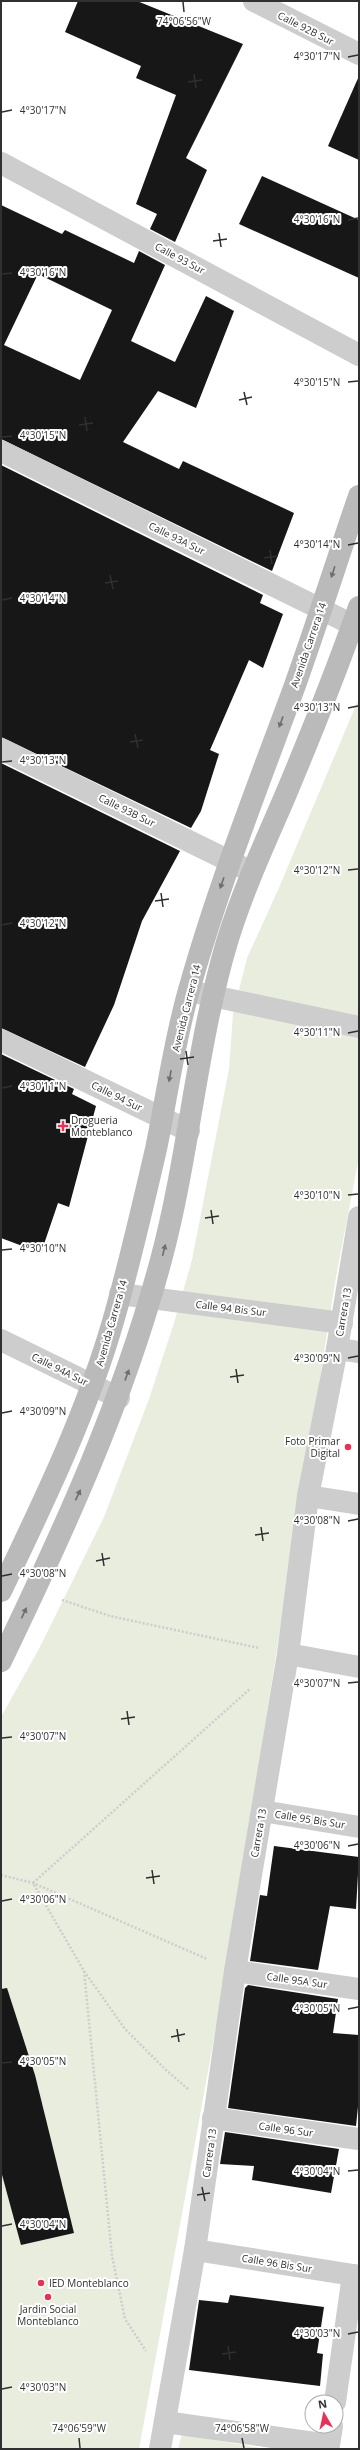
<svg xmlns="http://www.w3.org/2000/svg" width="360" height="2450" font-family="'Open Sans',sans-serif">
  <style>
    .green { fill: #e8edde }
    .building { fill: #171717; fill-rule: evenodd }
    .lines { fill: none; stroke-linecap: round; stroke-linejoin: round }
    .path { stroke: #cdcdcd; stroke-width: 2.5; stroke-dasharray: 2 2; stroke-linecap: butt }
    .street { stroke: #cdcdcd; stroke-width: 22 }
    .secondary { stroke: #bababa; stroke-width: 22 }
    .oneway { fill: #6e6e6e }
    .ticks { fill: none; stroke: #303030; stroke-width: 1.5 }
    .poi-dot { fill: #e93157; stroke: #fff; stroke-width: 1.5 }
    .labels { text-anchor: middle; dominant-baseline: central; stroke-width: 4; stroke-linejoin: round; paint-order: stroke }
    .street-label { font-size: 10px; fill: #303030; stroke: #fff }
    .poi-label { font-size: 10px; fill: #303030; stroke: #fff; text-anchor: start }
    .ticks-label { font-size: 10px; text-anchor: middle; fill: #303030; stroke: #fff; stroke-width: 4; stroke-linejoin: round; paint-order: stroke }
  </style>
  <rect width="100%" height="100%" fill="#fff"/>
  <g class="green">
    <path d="M359 698V1157L336 1277 224 1984 139 2449H1V1717L40 1647 104 1517 149 1399 174 1323 192 1260 229 1069 233 1014 247 958 278 890Z"/>
    <path d="M182 2434 265 2449H178Z"/>
  </g>
  <g class="building">
    <path d="M78 1H137L243 44 186 158 207 170 175 242 150 229 157 214 136 204 176 95 136 78 141 66 65 32Z"/>
    <path d="M359 76V160L328 146Z"/>
    <path d="M262 176 359 220V278L239 224Z"/>
    <path d="M1 205 62 234 65 230 134 263 139 251 165 265 131 341 175 362 206 296 234 311 196 408 158 391 123 442 179 469 183 461 294 513 272 571 1 439ZM38 274 112 310 80 380 4 345Z"/>
    <path d="M1 465 263 595 260 603 283 614 263 668 249 660 210 750 219 754 201 811 191 828 1 737Z"/>
    <path d="M1 763 180 851 142 921 114 1005 85 1067 1 1028Z"/>
    <path d="M1 1054 74 1089 72 1094 96 1106 69 1207 58 1203 41 1253 1 1238Z"/>
    <path d="M274 1846 359 1857 356 1909 330 1906 318 1970 250 1961 260 1895 267 1896Z"/>
    <path d="M248 1985 338 1999 333 2033 359 2035V2097L356 2126 228 2108 245 1988Z"/>
    <path d="M7 1988 35 2075 74 2233 21 2245 1 2171V1989Z"/>
    <path d="M225 2132 339 2149 331 2193 252 2180 254 2166 220 2164Z"/>
    <path d="M230 2295 324 2307 317 2353 323 2354 320 2386 189 2370 199 2300 228 2303Z"/>
  </g>
  <g class="lines">
    <g class="path">
      <path d="M62 1600 110 1616 259 1648"/>
      <path d="M1 1875 33 1883 207 1959"/>
      <path d="M84 1971 112 2256 125 2319 146 2351"/>
      <path d="M188 2089 166 2070 125 2029 84 1971 33 1883 251 1688"/>
    </g>
    <g class="street">
      <path d="M254 1 359 54"/>
      <path d="M1 163 359 355"/>
      <path d="M1 451 353 625"/>
      <path d="M1 749 252 872"/>
      <path d="M189 991 359 1027"/>
      <path d="M1 1040 189 1131"/>
      <path d="M120 1294 342 1323"/>
      <path d="M1 1340 119 1398"/>
      <path d="M337 1349 359 1352"/>
      <path d="M308 1496 359 1504"/>
      <path d="M288 1654 359 1667"/>
      <path d="M262 1811 359 1827"/>
      <path d="M235 1971 359 1989"/>
      <path d="M213 2118 359 2139"/>
      <path d="M195 2250 359 2276"/>
      <path d="M335 2402 353 2275"/>
      <path d="M165 2422 329 2445 332 2426"/>
      <path d="M160 2449 195 2250 235 1971 288 1654 308 1496 337 1349 359 1217"/>
    </g>
    <g class="secondary">
      <path d="M1 1591C44 1501 87 1413 114 1318 130 1262 143 1205 156 1149 167 1096 174 1042 189 990 218 887 257 788 294 688 317 624 337 560 359 496"/>
      <path d="M1 1661C64 1530 123 1402 161 1260 189 1156 196 1046 227 942 242 893 263 847 283 801 310 737 336 672 359 607"/>
    </g>
  </g>
  <defs><path id="oneway-solid" d="M-6-.8H1V-3.2L6.5 0L1 3.2V.8H-6Z"/></defs>
  <g class="oneway">
    <use href="#oneway-solid" transform="translate(333 572) rotate(108)"/>
    <use href="#oneway-solid" transform="translate(281 722) rotate(110)"/>
    <use href="#oneway-solid" transform="translate(222 883) rotate(109)"/>
    <use href="#oneway-solid" transform="translate(170 1076) rotate(101)"/>
    <use href="#oneway-solid" transform="translate(164 1250) rotate(-76)"/>
    <use href="#oneway-solid" transform="translate(127 1375) rotate(-70)"/>
    <use href="#oneway-solid" transform="translate(78 1495) rotate(-65)"/>
    <use href="#oneway-solid" transform="translate(24 1613) rotate(-65)"/>
  </g>
  <path class="ticks" d="M183 2 184 12M348 57 358 55M194 74 196 88M188 82 202 80M2 112 12 110M348 220 358 218M219 233 221 247M213 241 227 239M2 274 12 273M348 382 358 381M244 392 247 405M239 400 252 397M85 417 87 431M79 425 93 423M2 437 12 436M348 545 358 543M270 550 272 564M264 558 278 556M110 575 113 589M105 583 118 581M2 600 12 598M348 708 358 706M135 734 138 748M130 742 143 740M2 762 12 761M348 870 358 869M161 893 163 907M155 901 169 899M2 925 12 923M348 1033 358 1031M186 1051 188 1065M180 1059 194 1057M2 1088 12 1086M348 1195 358 1194M211 1210 213 1224M205 1218 219 1216M2 1250 12 1249M348 1358 358 1356M236 1369 238 1383M230 1377 244 1375M2 1413 12 1411M348 1521 358 1519M261 1527 263 1541M255 1535 269 1533M102 1553 104 1566M96 1561 110 1558M2 1576 12 1574M348 1683 358 1682M127 1711 129 1725M121 1719 135 1717M2 1738 12 1737M348 1846 358 1844M152 1870 154 1884M146 1878 160 1876M2 1901 12 1899M348 2009 358 2007M177 2029 179 2042M171 2037 185 2034M2 2063 12 2062M348 2171 358 2170M202 2187 205 2201M197 2195 210 2193M2 2226 12 2224M348 2334 358 2332M228 2346 230 2360M222 2354 236 2352M2 2389 12 2387M79 2438 80 2448M242 2438 244 2448"/>
  <g class="poi-dot">
    <path d="M61 1120h4v4h4v4h-4v4h-4v-4h-4v-4h4z"/>
    <circle cx="348" cy="1447" r="4"/>
    <circle cx="41" cy="2283" r="4"/>
    <circle cx="48" cy="2297" r="4"/>
  </g>
  <g class="labels">
    <g class="street-label">
      <text transform="translate(306 28) rotate(27)">Calle 92B Sur</text>
      <text transform="translate(180 258) rotate(28)">Calle 93 Sur</text>
      <text transform="translate(177 538) rotate(26)">Calle 93A Sur</text>
      <text transform="translate(308 645) rotate(-71)">Avenida Carrera 14</text>
      <text transform="translate(127 810) rotate(26)">Calle 93B Sur</text>
      <text transform="translate(186 1008) rotate(-76)">Avenida Carrera 14</text>
      <text transform="translate(117 1096) rotate(26)">Calle 94 Sur</text>
      <text transform="translate(231 1308) rotate(7)">Calle 94 Bis Sur</text>
      <text transform="translate(343 1312) rotate(-80)">Carrera 13</text>
      <text transform="translate(111 1323) rotate(-74)">Avenida Carrera 14</text>
      <text transform="translate(60 1369) rotate(26)">Calle 94A Sur</text>
      <text transform="translate(310 1819) rotate(9)">Calle 95 Bis Sur</text>
      <text transform="translate(258 1833) rotate(-80)">Carrera 13</text>
      <text transform="translate(297 1980) rotate(8)">Calle 95A Sur</text>
      <text transform="translate(286 2129) rotate(8)">Calle 96 Sur</text>
      <text transform="translate(209 2153) rotate(-82)">Carrera 13</text>
      <text transform="translate(277 2263) rotate(9)">Calle 96 Bis Sur</text>
    </g>
    <g class="poi-label">
      <text x="71" y="1120">Drogueria<tspan x="71" dy="12">Monteblanco</tspan></text>
      <text x="340" y="1441" text-anchor="end">Foto Primar<tspan x="340" dy="12">Digital</tspan></text>
      <text x="49" y="2283">IED Monteblanco</text>
      <text x="48" y="2309" text-anchor="middle">Jardin Social<tspan x="48" dy="12">Monteblanco</tspan></text>
    </g>
  </g>
  <g class="ticks-label">
    <text x="184" y="25">74°06'56"W</text>
    <text x="317" y="60">4°30'17"N</text>
    <text x="43" y="114">4°30'17"N</text>
    <text x="317" y="223">4°30'16"N</text>
    <text x="43" y="276">4°30'16"N</text>
    <text x="317" y="386">4°30'15"N</text>
    <text x="43" y="439">4°30'15"N</text>
    <text x="317" y="548">4°30'14"N</text>
    <text x="43" y="602">4°30'14"N</text>
    <text x="317" y="711">4°30'13"N</text>
    <text x="43" y="764">4°30'13"N</text>
    <text x="317" y="874">4°30'12"N</text>
    <text x="43" y="927">4°30'12"N</text>
    <text x="317" y="1036">4°30'11"N</text>
    <text x="43" y="1090">4°30'11"N</text>
    <text x="317" y="1199">4°30'10"N</text>
    <text x="43" y="1252">4°30'10"N</text>
    <text x="317" y="1362">4°30'09"N</text>
    <text x="43" y="1415">4°30'09"N</text>
    <text x="317" y="1524">4°30'08"N</text>
    <text x="43" y="1577">4°30'08"N</text>
    <text x="317" y="1687">4°30'07"N</text>
    <text x="43" y="1740">4°30'07"N</text>
    <text x="317" y="1849">4°30'06"N</text>
    <text x="43" y="1903">4°30'06"N</text>
    <text x="317" y="2012">4°30'05"N</text>
    <text x="43" y="2065">4°30'05"N</text>
    <text x="317" y="2175">4°30'04"N</text>
    <text x="43" y="2228">4°30'04"N</text>
    <text x="317" y="2337">4°30'03"N</text>
    <text x="43" y="2391">4°30'03"N</text>
    <text x="79" y="2432">74°06'59"W</text>
    <text x="242" y="2432">74°06'58"W</text>
  </g>
  <rect width="360" height="2450" fill="none" stroke="#303030" stroke-width="4"/>
  <g transform="translate(324 2414) rotate(351)"><circle r="19" fill="#ffffff" stroke="#acacac"/>
  <path d="M0-3L7 15L0 10L-7 15Z" fill="#e93157"/>
  <text y="-6" font-size="11" font-weight="bold" text-anchor="middle" fill="#303030">N</text>
  </g>
</svg>
